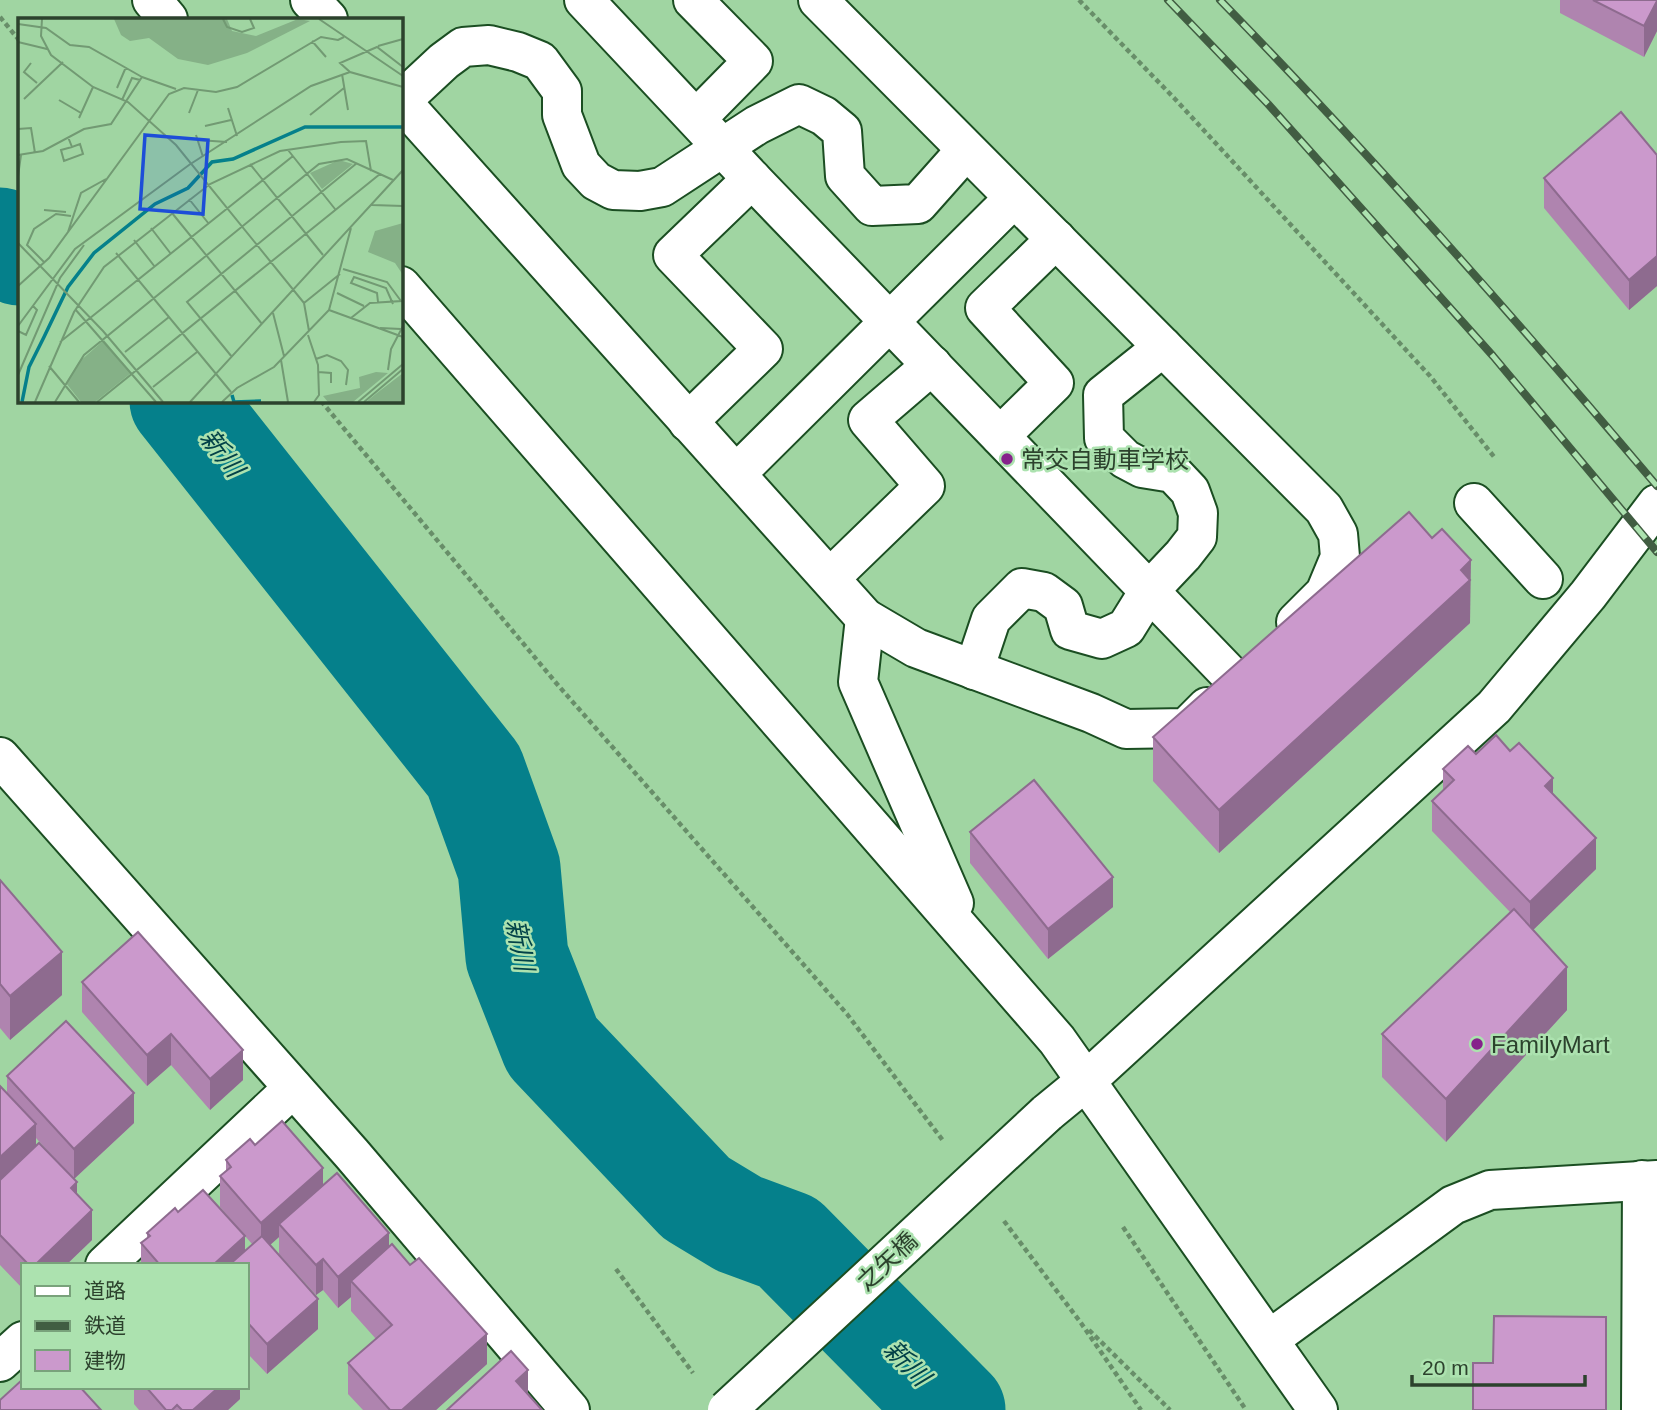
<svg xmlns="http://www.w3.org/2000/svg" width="1657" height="1410" font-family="Arial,'Noto Sans JP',sans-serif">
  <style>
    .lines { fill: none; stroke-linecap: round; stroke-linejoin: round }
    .river { stroke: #05808b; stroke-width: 103 }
    .minor-casing { stroke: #1b4e22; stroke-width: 42 }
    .path { stroke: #688e69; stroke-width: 4.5; stroke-dasharray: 5 3.5; stroke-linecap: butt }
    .minor { stroke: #fff; stroke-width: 38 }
    .rail-casing { stroke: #415d42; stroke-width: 8 }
    .rail { stroke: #ace2af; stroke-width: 5; stroke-dasharray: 16; stroke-linecap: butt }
    .minor-bridge-casing { stroke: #1b4e22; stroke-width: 42; stroke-linecap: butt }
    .minor-bridge { stroke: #fff; stroke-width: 38 }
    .wall { fill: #af84af; fill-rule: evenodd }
    .shaded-wall { fill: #8e6b8f }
    .building { fill: #cb99cc; stroke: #8e6b8f; stroke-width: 2 }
    .poi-dot { fill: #86228b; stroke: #ace2af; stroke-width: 2.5 }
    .labels { text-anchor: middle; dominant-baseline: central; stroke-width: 5; stroke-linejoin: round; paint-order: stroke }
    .poi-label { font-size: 24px; fill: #2c422d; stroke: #ace2af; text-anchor: start }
    .street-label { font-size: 24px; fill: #2c422d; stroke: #ace2af }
    .water-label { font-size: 26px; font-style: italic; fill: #024248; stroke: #ace2af }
    .inset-river { fill: none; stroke: #05808b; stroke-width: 3.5 }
    .inset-road { fill: none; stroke: #729a73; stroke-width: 2 }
    .view { fill: #1d4ed8; fill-opacity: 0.15; stroke: #1d4ed8; stroke-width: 3.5 }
    .inset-edge { fill: none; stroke: #2c422d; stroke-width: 3.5 }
  </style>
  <rect width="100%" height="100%" fill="#a0d5a2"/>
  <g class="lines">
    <g class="river">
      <path d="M0 239 19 254"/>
      <path d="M181 401 474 771 509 868 517 957 552 1046 696 1198 739 1224 788 1242 954 1410"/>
    </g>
    <g class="minor-casing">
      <g id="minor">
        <path d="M152 0 168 19"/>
        <path d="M310 0 328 19"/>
        <path d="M584 0 752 179 1235 680"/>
        <path d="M693 0 753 61 697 118"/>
        <path d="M818 0 1324 509 1338 534 1340 557 1325 593 1296 622"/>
        <path d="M401 101 865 618 916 648 1091 713 1126 729 1186 728 1207 707"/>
        <path d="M401 101 444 61 463 47 489 45 518 52 540 61 562 91V115L581 165 596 181 613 190 640 191 662 187 757 125 799 104 824 116 842 131 845 176 872 206 918 204 966 150"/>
        <path d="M401 286 1057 1040 1318 1410"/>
        <path d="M688 422 763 349 673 255 752 179"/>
        <path d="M1000 436 1054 383 985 308 1056 239"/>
        <path d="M736 474 1014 198"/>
        <path d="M1474 503 1543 579"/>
        <path d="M830 578 925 486 868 420 932 365"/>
        <path d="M865 618 858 682 954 903"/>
        <path d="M974 670 991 619 1022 588 1044 592 1063 606 1070 630 1102 639 1126 628 1149 591 1183 555 1197 537 1198 513 1190 491 1173 473 1142 468 1125 459 1104 438 1103 395 1163 347"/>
        <path d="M0 757 352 1154 570 1410"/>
        <path d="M1047 1113 1086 1081 1494 707 1588 595 1657 504"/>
        <path d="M105 1265 293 1088"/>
        <path d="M1270 1339 1453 1205 1490 1190 1657 1180"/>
        <path d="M0 1362 23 1341"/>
        <path d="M1641 1410 1642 1180"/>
      </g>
    </g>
    <g class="path">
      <path d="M1079 0 1175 99 1430 376 1495 458"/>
      <path d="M0 17 19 40"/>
      <path d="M321 401 557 684 847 1014 944 1142"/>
      <path d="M1004 1221 1081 1323 1141 1410"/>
      <path d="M1123 1227 1246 1410"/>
      <path d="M616 1269 693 1373"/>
      <path d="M1089 1330 1170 1410"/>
    </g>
    <use href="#minor" class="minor"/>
    <g class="rail-casing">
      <g id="rail">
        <path d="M1168 0 1268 104 1493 356 1657 552"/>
        <path d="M1220 0C1372 156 1516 319 1657 486"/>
      </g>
    </g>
    <use href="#rail" class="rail"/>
    <g class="minor-bridge-casing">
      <path id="minor-bridge" d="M727 1410 1047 1113"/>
    </g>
    <use href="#minor-bridge" class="minor-bridge"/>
  </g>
  <g class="wall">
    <path d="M1560 0H1657V31L1644 57 1560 13Z"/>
    <path d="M1657 155V286L1629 310 1544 208V178Z"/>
    <path d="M1470 604V623L1219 853 1153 781V737Z"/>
    <path d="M1510 751 1553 794 1596 869 1533 930 1567 1010 1446 1142 1382 1077V1034L1510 912 1432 831V801L1443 790V769L1476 754Z"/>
    <path d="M970 832 1113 907 1048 959 970 863Z"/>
    <path d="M0 880 62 995 10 1040 0 1028Z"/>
    <path d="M138 932 243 1080 210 1110 171 1065 147 1086 82 1012V982Z"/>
    <path d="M7 1076 134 1123 74 1179 77 1195 92 1240 66 1265H23V1289L0 1265V1086L7 1093ZM36 1138 67 1172 36 1146Z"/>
    <path d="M255 1145 323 1185 389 1247 487 1364 436 1410H363L348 1394V1363L376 1339 351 1311V1297L338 1308 323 1290 316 1295 279 1254V1237L270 1245 318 1329 267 1374 248 1354 247 1356V1265H141V1243L147 1238V1233L178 1212 245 1250 252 1244 220 1207V1176L226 1171V1160Z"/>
    <path d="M134 1387H240V1399L228 1410H139L134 1404Z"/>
  </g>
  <g class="shaded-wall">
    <path d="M1657 1V31L1644 57V26Z"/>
    <path d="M1657 256V286L1629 310V280Z"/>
    <path d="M1471 560 1470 623 1219 853V810Z"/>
    <path d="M1553 778V809L1545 786Z"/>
    <path d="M1596 838V869L1530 933V902Z"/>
    <path d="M1113 877V907L1048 959V929Z"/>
    <path d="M62 952V995L10 1040V996Z"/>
    <path d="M1567 967V1010L1446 1142V1099Z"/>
    <path d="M171 1034V1065L147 1086V1055Z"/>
    <path d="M243 1050V1080L210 1110V1079Z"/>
    <path d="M134 1093V1123L74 1179V1149Z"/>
    <path d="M36 1124V1155L0 1188V1157Z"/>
    <path d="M323 1168V1199L279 1224V1237L261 1253V1223Z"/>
    <path d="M77 1182V1213L71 1188Z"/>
    <path d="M92 1210V1240L66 1265H35Z"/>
    <path d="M389 1233V1263L351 1281V1297L338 1308V1277Z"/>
    <path d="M245 1236V1265H213Z"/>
    <path d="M323 1259V1290L316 1295V1265Z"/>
    <path d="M318 1299V1329L267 1374V1344Z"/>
    <path d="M248 1323V1354L247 1356V1325Z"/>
    <path d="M487 1334V1364L436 1410H402Z"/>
    <path d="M528 1370V1401L516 1381Z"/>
    <path d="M219 1387H240V1399L228 1410H193Z"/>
  </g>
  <g class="building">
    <path d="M1593 0H1657V1L1644 26Z"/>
    <path d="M1621 112 1657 155V256L1629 280 1544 178Z"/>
    <path d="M1409 512 1432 538 1442 529 1471 560 1461 570 1470 580 1219 810 1153 737Z"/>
    <path d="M1496 735 1510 751 1519 743 1553 778 1545 786 1596 838 1530 902 1432 801 1454 780 1443 769 1468 746 1476 754Z"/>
    <path d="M1034 780 1113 877 1048 929 970 832Z"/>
    <path d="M0 880 62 952 10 996 0 984Z"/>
    <path d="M1514 909 1567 967 1446 1099 1382 1034Z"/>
    <path d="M138 932 243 1050 210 1079 171 1034 147 1055 82 982Z"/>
    <path d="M66 1021 134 1093 74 1149 7 1076Z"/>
    <path d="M0 1086 36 1124 0 1157Z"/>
    <path d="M282 1121 323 1168 261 1223 220 1176 231 1167 226 1160 250 1139 255 1145Z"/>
    <path d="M39 1143 77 1182 71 1188 92 1210 35 1265H29L0 1235V1180Z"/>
    <path d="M337 1173 389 1233 338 1277 323 1259 316 1265 279 1224Z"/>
    <path d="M203 1190 245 1236 213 1265H160L141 1243 150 1236 147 1233 175 1208 178 1212Z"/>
    <path d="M262 1236 318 1299 267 1344 248 1323 247 1325V1265H229Z"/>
    <path d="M392 1244 410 1265 419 1258 487 1334 402 1410H390L348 1363 392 1325 351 1281Z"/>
    <path d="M1494 1316 1606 1317V1410H1473V1363H1493Z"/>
    <path d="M511 1351 528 1370 516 1381 542 1410H447Z"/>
    <path d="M23 1379V1387H80L101 1410H0V1400Z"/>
    <path d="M146 1387H219L193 1410H182L177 1405 172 1410H166Z"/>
  </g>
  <g class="poi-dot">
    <circle cx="1007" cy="459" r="7"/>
    <circle cx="1477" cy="1044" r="7"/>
  </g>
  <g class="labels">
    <g class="poi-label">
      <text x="1021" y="459">常交自動車学校</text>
      <text x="1491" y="1044">FamilyMart</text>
    </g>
    <g class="street-label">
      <text transform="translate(887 1261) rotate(-43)">之矢橋</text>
    </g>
    <g class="water-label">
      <text transform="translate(222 453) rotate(52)">新川</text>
      <text transform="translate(520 945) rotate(79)">新川</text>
      <text transform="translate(907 1363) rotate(45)">新川</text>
    </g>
  </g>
  <g transform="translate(18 18)">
    <rect width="385" height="385" fill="#a0d5a2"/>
    <path d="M96 1H209L214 13 238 18 280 1 292 3 229 35 190 47 160 41 131 20 112 23 103 17ZM321 142 335 146 304 171 292 155ZM385 205V257L377 245 350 234 357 213ZM86 322 113 355 77 384H63L48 365 61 344ZM358 354 370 355 335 384H310L305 378 342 370 341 359ZM385 355V384H348L359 375Z" fill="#85b187"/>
    <path class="inset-river" d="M214 377 216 384 243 383M4 384 11 349 26 319 50 269 76 235 137 186 170 170 194 144 215 141 287 109H385"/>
    <path class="inset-road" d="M24 1 23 18 33 37 75 69 110 84 158 127 286 285 291 313M205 1 209 9 224 14 236 10 232 1M301 1 385 58M0 6 28 10 52 27 71 29 124 59M294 23 308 39M0 24 29 31M360 28 385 21M13 45 6 54 19 65M385 49 359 29 322 45 332 54 385 69M324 56 330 92M99 70 108 49M6 81 45 44M41 82 63 95M104 82 114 60 122 62M210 90 219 118M171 95 180 72M292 97 326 70M61 100 75 69M187 108 213 102M0 111 13 110 17 135M178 117 185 139M50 119 54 129 62 126 65 136 46 143 43 132 54 129M180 122 209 124M270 132 317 191M0 137 25 133 66 111 93 106 124 59 158 71M232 146 305 237M0 158 3 137M171 181 191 206M354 187 385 188M26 192 48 194M154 195 244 306M133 210 153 236M50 214 63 175 88 161M116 222 137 249M0 225 85 313 145 384M98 235 213 374M27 245 9 227 16 211 38 196 53 198M325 251 369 264 383 283 352 285 333 300M0 268 31 240 151 76 166 70 198 74 219 69 303 19 320 22 326 19M319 275 346 288M360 284 359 275 333 265 336 259 368 270 375 286M286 285 322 256M57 291 138 384M311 292 385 319M255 295 266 338M0 308 57 231 171 147 293 68 332 54M362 310 383 311M0 313 8 317 19 292 15 288M290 317 300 347 301 377 296 384M42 324 275 138M107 334 151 299M214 339 169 284 339 145M298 341 309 337 323 343 330 352 328 367M263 342 270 384M31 348 61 384M370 352 373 331 385 308M300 354 313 355V365M0 357 42 260 66 227M135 369 179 334M17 384 56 294 86 249 192 166 262 133 323 124 348 123 353 153M37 384 66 337 301 146 329 141 375 162M79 384 362 156M172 384 385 152M204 384 219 370 256 349 311 292 333 210M340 384 385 346M346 384 385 351"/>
    <path class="view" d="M127 117 190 122 185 196 122 191Z"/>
    <rect width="385" height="385" class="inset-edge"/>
  </g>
  <rect x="21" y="1263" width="228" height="126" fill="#ace2af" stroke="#79a27b" stroke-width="2"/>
  <rect x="35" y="1286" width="35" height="10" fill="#ffffff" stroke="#79a27b" stroke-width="2"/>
  <text x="84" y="1298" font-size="21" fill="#2c422d">道路</text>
  <rect x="35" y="1321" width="35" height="10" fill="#415d42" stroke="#79a27b" stroke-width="2"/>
  <text x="84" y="1333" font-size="21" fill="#2c422d">鉄道</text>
  <rect x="35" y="1350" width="35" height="21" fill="#cb99cc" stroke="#79a27b" stroke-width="2"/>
  <text x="84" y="1368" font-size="21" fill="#2c422d">建物</text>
  <path d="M1412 1375v10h173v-10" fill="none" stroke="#2c422d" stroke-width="3.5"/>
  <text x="1422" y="1375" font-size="21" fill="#2c422d" stroke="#ace2af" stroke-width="5" paint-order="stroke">20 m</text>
</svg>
